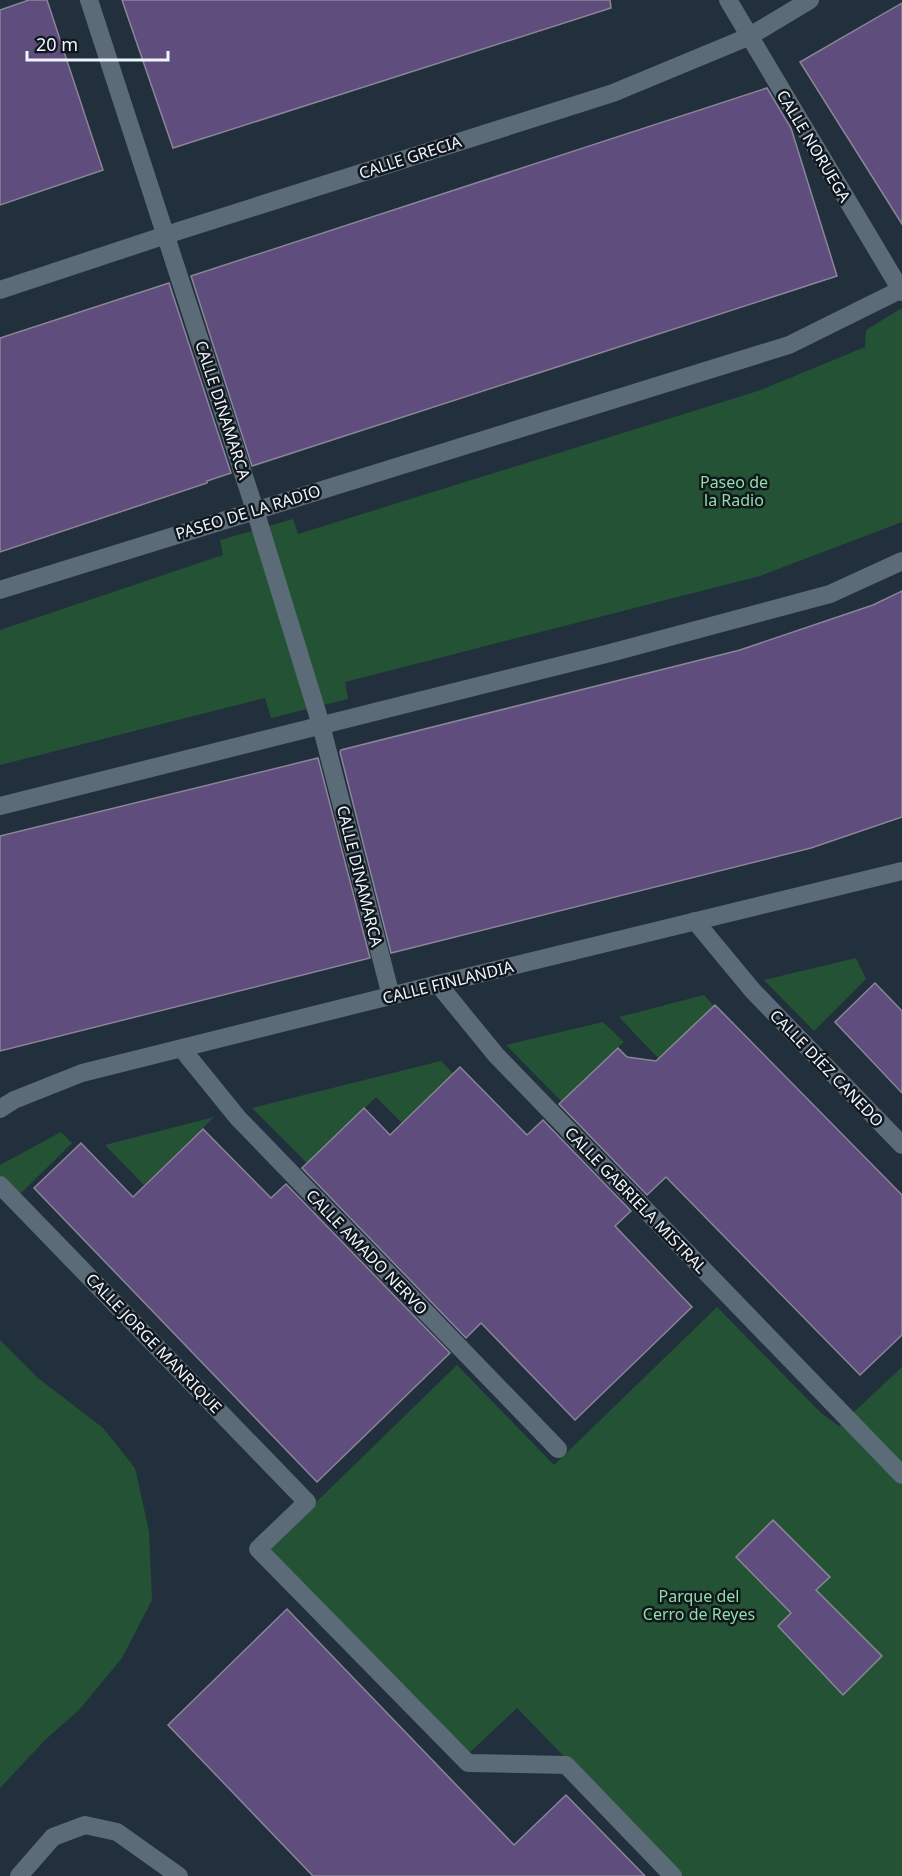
<svg xmlns="http://www.w3.org/2000/svg" width="902" height="1876" font-family="'Noto Sans',sans-serif">
  <style>
    .green { fill: #235334 }
    .building { fill: #5e4d7d; stroke: #8b8598; stroke-width: 1.5 }
    .lines { fill: none; stroke-linecap: round; stroke-linejoin: round }
    .street { stroke: #5b6b78; stroke-width: 18 }
    .labels { text-anchor: middle; dominant-baseline: central; stroke-width: 5; stroke-linejoin: round; paint-order: stroke }
    .street-label { font-size: 16px; fill: #edf6fe; stroke: #11171d }
    .park-label { font-size: 16px; fill: #90dea8; stroke: #11171d }
  </style>
  <rect width="100%" height="100%" fill="#21303c"/>
  <g class="green">
    <path d="M902 308V522L760 576 345 682 348 699 271 718 265 698 0 765V630L223 555 220 540 293 519 298 534 761 390 865 347 866 330Z"/>
    <path d="M856 958 866 979 814 1031 764 980Z"/>
    <path d="M704 995 714 1006 659 1059 619 1017Z"/>
    <path d="M603 1022 624 1042 562 1102 506 1045Z"/>
    <path d="M441 1061 453 1073 402 1123 376 1097 307 1163 252 1108Z"/>
    <path d="M214 1117 144 1185 105 1145Z"/>
    <path d="M61 1132 72 1143 17 1197 0 1179V1165Z"/>
    <path d="M717 1307 821 1413 839 1426 902 1367V1876H680L517 1708 466 1756 267 1550 457 1365 554 1465Z"/>
    <path d="M0 1340 38 1378 103 1428 135 1468 149 1531 152 1600 122 1658 79 1710 45 1740 0 1788Z"/>
  </g>
  <g class="building">
    <path d="M29 0H47L103 170 0 205V10Z"/>
    <path d="M122 0H610L611 8 173 148Z"/>
    <path d="M902 3V224L800 62Z"/>
    <path d="M767 88 791 128 837 276 252 466 191 276Z"/>
    <path d="M169 283 231 473 207 481V483L0 552V338Z"/>
    <path d="M902 591V817L811 848 391 953 340 752 341 750 740 650 873 605Z"/>
    <path d="M318 758 370 958 0 1051V836Z"/>
    <path d="M875 983 902 1011V1093L835 1022Z"/>
    <path d="M715 1005 902 1195V1335L860 1375 666 1177 647 1195 559 1104 618 1048 627 1057 656 1061Z"/>
    <path d="M460 1067 527 1135 543 1120 631 1211 615 1226 692 1307 575 1420 481 1323 466 1338 302 1168 364 1108 390 1135Z"/>
    <path d="M203 1129 271 1198 286 1184 450 1353 317 1482 34 1188 81 1143 133 1197Z"/>
    <path d="M773 1520 830 1577 816 1590 882 1656 843 1695 778 1626 791 1613 736 1557Z"/>
    <path d="M287 1609 514 1845 566 1795 645 1876H313L168 1725Z"/>
  </g>
  <g class="lines">
    <g class="street">
      <path d="M89 0 255 510 321 725 391 996"/>
      <path d="M728 0 902 292"/>
      <path d="M0 290 166 235 613 93 748 37 810 0"/>
      <path d="M0 590 789 345 902 289"/>
      <path d="M0 806 610 653 830 594 902 561"/>
      <path d="M695 921 753 991 902 1145"/>
      <path d="M438 984 496 1055 902 1475"/>
      <path d="M182 1049 238 1118 558 1449"/>
      <path d="M0 1109 14 1100 82 1073 438 984 902 871"/>
      <path d="M0 1185 307 1502 258 1549 468 1763 566 1765 673 1876"/>
      <path d="M19 1876 53 1837 85 1825 117 1832 179 1876"/>
    </g>
  </g>
  <g class="labels">
    <g class="street-label">
      <text transform="translate(814 146) rotate(59)">CALLE NORUEGA</text>
      <text transform="translate(410 157) rotate(-18)">CALLE GRECIA</text>
      <text transform="translate(223 410) rotate(72)">CALLE DINAMARCA</text>
      <text transform="translate(248 512) rotate(-17)">PASEO DE LA RADIO</text>
      <text transform="translate(360 876) rotate(76)">CALLE DINAMARCA</text>
      <text transform="translate(448 982) rotate(-14)">CALLE FINLANDIA</text>
      <text transform="translate(827 1068) rotate(46)">CALLE DÍEZ CANEDO</text>
      <text transform="translate(636 1200) rotate(46)">CALLE GABRIELA MISTRAL</text>
      <text transform="translate(367 1252) rotate(46)">CALLE AMADO NERVO</text>
      <text transform="translate(154 1343) rotate(46)">CALLE JORGE MANRIQUE</text>
    </g>
    <g class="park-label">
      <text x="734" y="482">Paseo de<tspan x="734" dy="18">la Radio</tspan></text>
      <text x="699" y="1596">Parque del<tspan x="699" dy="18">Cerro de Reyes</tspan></text>
    </g>
  </g>
  <path d="M27 51v9h141v-9" fill="none" stroke="#edf6fe" stroke-width="3"/>
  <text x="36" y="51" font-size="18" fill="#edf6fe" stroke="#11171d" stroke-width="4.5" paint-order="stroke">20 m</text>
</svg>
